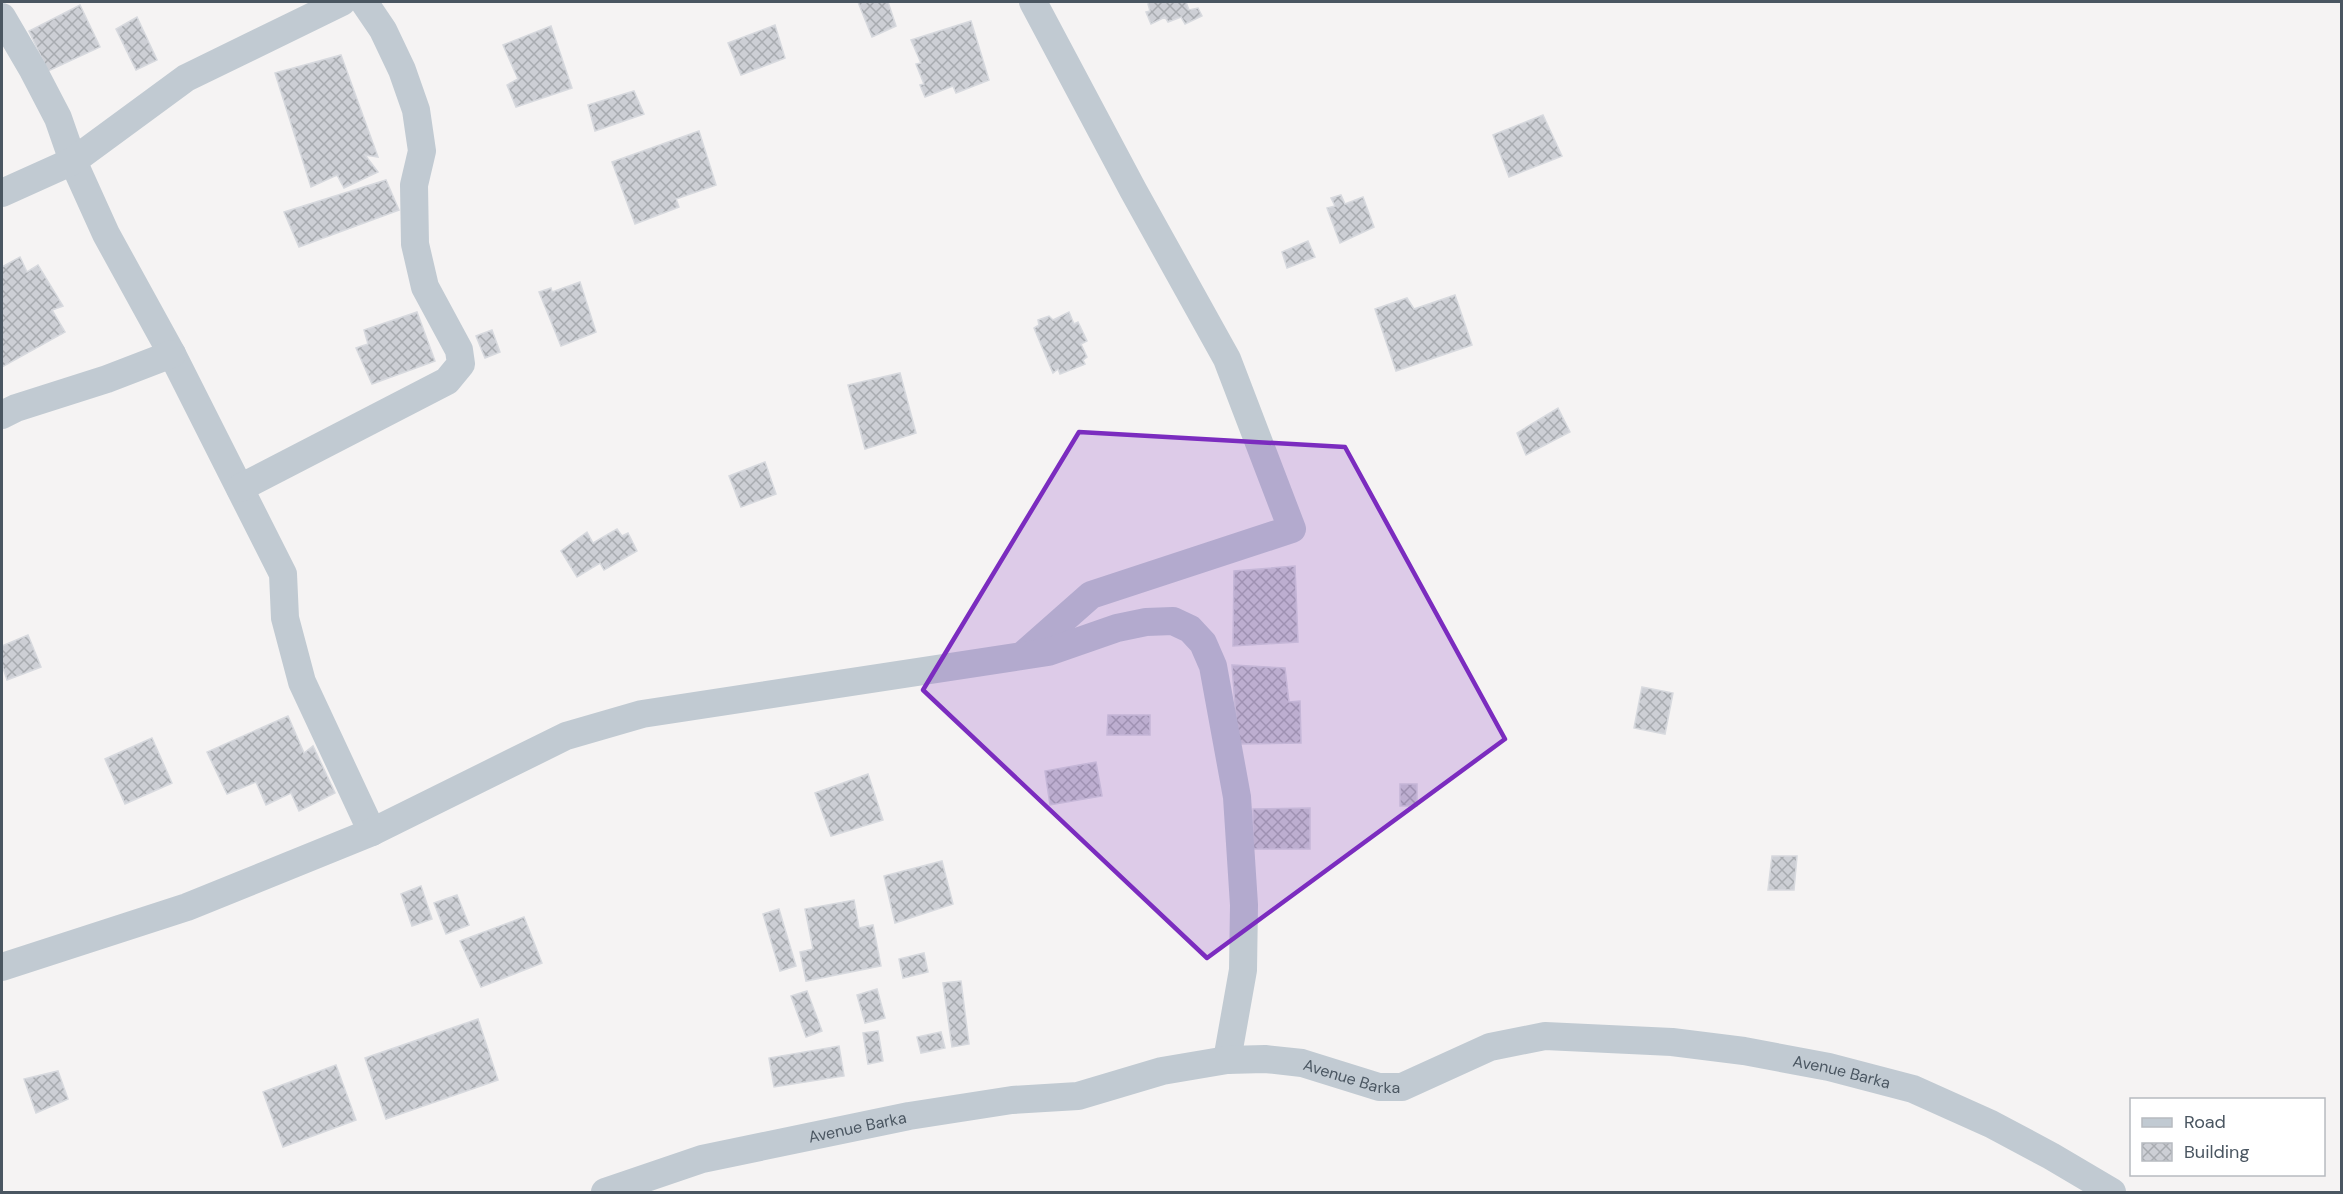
<svg xmlns="http://www.w3.org/2000/svg" width="2343" height="1194" font-family="'DM Sans',sans-serif">
  <style>
    .building { fill: url(#building-cross-hatch); stroke: #d7d9de; stroke-width: 1.5 }
    .lines { fill: none; stroke-linecap: round; stroke-linejoin: round }
    .street { stroke: #c1cad2; stroke-width: 28 }
    .marked { fill: #7b2cbf; fill-opacity: 0.2; stroke: #7b2cbf; stroke-width: 4.5; stroke-linejoin: round }
    .labels { text-anchor: middle; dominant-baseline: central; stroke-width: 4.5; stroke-linejoin: round; paint-order: stroke }
    .street-label { font-size: 16px; fill: #4a5661; stroke: #fff }
  </style>
  <defs>
    <pattern id="building-cross-hatch" width="8" height="8" patternUnits="userSpaceOnUse" patternTransform="scale(1.5)"><rect width="8" height="8" fill="#cdcfd5"/><path d="M0 0l8 8M0 8l8-8" fill="none" stroke="#a8abb0"/></pattern>
  </defs>
  <rect width="100%" height="100%" fill="#f5f3f3"/>
  <g class="building">
    <path d="M858 2H888L896 26 872 37Z"/>
    <path d="M1150 2H1186L1189 10 1198 8 1202 16 1185 24 1181 17 1168 22 1165 17 1151 24 1146 12 1150 11 1148 4Z"/>
    <path d="M80 5 100 47 48 71 29 31Z"/>
    <path d="M137 17 157 60 136 70 116 29Z"/>
    <path d="M971 21 989 80 956 93 953 86 925 97 920 85 924 84 916 64 921 63 911 40Z"/>
    <path d="M775 25 785 58 741 75 728 43Z"/>
    <path d="M551 26 572 88 516 107 507 85 518 79 503 45Z"/>
    <path d="M341 55 378 157 365 155 378 172 344 188 337 175 311 187 275 73Z"/>
    <path d="M634 91 644 114 595 131 588 105Z"/>
    <path d="M1543 115 1562 156 1509 177 1493 135Z"/>
    <path d="M699 131 716 185 676 199 679 207 635 224 612 162Z"/>
    <path d="M386 180 399 210 299 247 284 212Z"/>
    <path d="M1341 195 1345 204 1363 197 1374 227 1340 243 1327 208 1335 206 1331 198Z"/>
    <path d="M1308 241 1315 257 1287 268 1282 252Z"/>
    <path d="M20 257 27 272 38 265 63 306 52 310 65 332 2 367V267Z"/>
    <path d="M580 282 596 332 561 346 539 292 551 288 552 292Z"/>
    <path d="M1455 295 1472 345 1396 371 1375 309 1407 298 1414 309Z"/>
    <path d="M417 312 435 361 372 384 356 348 368 344 364 330Z"/>
    <path d="M1069 312 1074 324 1078 322 1087 341 1081 344 1087 357 1083 360 1085 364 1060 374 1058 369 1053 373 1034 328 1039 325 1038 320 1049 316 1053 320Z"/>
    <path d="M492 330 500 352 485 358 476 336Z"/>
    <path d="M900 373 916 433 865 449 848 385Z"/>
    <path d="M1558 408 1570 432 1526 455 1517 433Z"/>
    <path d="M765 462 776 494 741 507 729 476Z"/>
    <path d="M617 529 622 536 628 533 637 551 604 570 600 563 577 577 561 551 587 532 593 543Z"/>
    <path d="M1295 566 1298 642 1233 646 1234 571Z"/>
    <path d="M28 635 41 667 7 680 2 665V646Z"/>
    <path d="M1232 665 1285 668 1289 702 1300 701 1301 743 1238 744Z"/>
    <path d="M1642 687 1673 693 1665 734 1634 728Z"/>
    <path d="M1108 715H1150V735H1107Z"/>
    <path d="M288 716 304 753 313 746 335 793 299 811 291 793 266 805 256 782 227 794 207 752Z"/>
    <path d="M152 738 172 783 125 804 105 759Z"/>
    <path d="M1096 762 1102 796 1050 805 1045 771Z"/>
    <path d="M868 774 883 820 831 836 815 793Z"/>
    <rect x="1400" y="784" width="17" height="22"/>
    <path d="M1310 808V849H1253V809Z"/>
    <path d="M1772 856H1797L1794 890H1768Z"/>
    <path d="M942 861 953 904 895 923 884 876Z"/>
    <path d="M421 886 432 919 412 926 401 894Z"/>
    <path d="M457 895 469 925 446 934 434 903Z"/>
    <path d="M854 900 859 928 873 925 881 966 806 981 800 952 813 949 805 909Z"/>
    <path d="M779 909 796 966 780 971 763 914Z"/>
    <path d="M524 917 542 963 481 987 460 941Z"/>
    <path d="M924 953 928 972 903 978 899 959Z"/>
    <path d="M961 981 969 1044 952 1047 943 983Z"/>
    <path d="M877 989 885 1018 865 1023 857 995Z"/>
    <path d="M807 991 822 1031 806 1037 791 996Z"/>
    <path d="M478 1019 498 1080 386 1119 365 1058Z"/>
    <path d="M878 1031 883 1061 868 1064 863 1033Z"/>
    <path d="M941 1032 945 1048 921 1053 917 1037Z"/>
    <path d="M839 1046 844 1076 774 1087 769 1058Z"/>
    <path d="M336 1065 356 1120 283 1147 263 1092Z"/>
    <path d="M58 1071 68 1099 36 1113 24 1079Z"/>
  </g>
  <g class="lines">
    <g class="street">
      <path d="M2 17 33 70 58 118 73 161 106 234 172 354 283 574 285 618 302 682 372 832"/>
      <path d="M2 193 73 161 186 78 342 2"/>
      <path d="M2 415 16 408 107 379 172 354"/>
      <path d="M240 488 447 381 461 364 459 350 425 287 415 244 414 185 422 151 416 110 402 70 383 30 364 2"/>
      <path d="M1023 655 1091 595 1292 529 1227 359 1133 190 1033 2"/>
      <path d="M2 967 187 907 372 832 566 736 642 714 1048 652 1117 628 1146 622 1173 621 1190 629 1203 643 1213 666 1237 797 1244 905 1243 970 1227 1060"/>
      <path id="s1" d="M605 1192 702 1159 909 1116 1012 1100 1078 1096 1162 1071 1227 1060 1265 1059 1302 1063 1379 1087H1402L1490 1047 1545 1036 1672 1042 1744 1051 1829 1067 1913 1089 1991 1124 2051 1156 2112 1192"/>
    </g>
  </g>
  <path class="marked" d="M1079 432 1345 447 1505 739 1207 958 923 690Z"/>
  <g class="labels">
    <g class="street-label">
      <text stroke="none"><textPath href="#s1" startOffset="1269">Avenue Barka</textPath></text>
      <text stroke="none"><textPath href="#s1" startOffset="765">Avenue Barka</textPath></text>
      <text stroke="none"><textPath href="#s1" startOffset="261">Avenue Barka</textPath></text>
    </g>
  </g>
  <rect width="2343" height="1194" fill="none" stroke="#4a5661" stroke-width="6"/>
  <rect x="2130" y="1098" width="195" height="78" fill="#ffffff" stroke="#b7bbc0" stroke-width="1.5"/>
  <rect x="2142" y="1118" width="30" height="9" fill="#c1cad2" stroke="#b7bbc0" stroke-width="1.5"/>
  <text x="2184" y="1128" font-size="18" fill="#4a5661">Road</text>
  <rect x="2142" y="1143" width="30" height="18" fill="url(#building-cross-hatch)" stroke="#b7bbc0" stroke-width="1.5"/>
  <text x="2184" y="1158" font-size="18" fill="#4a5661">Building</text>
</svg>
